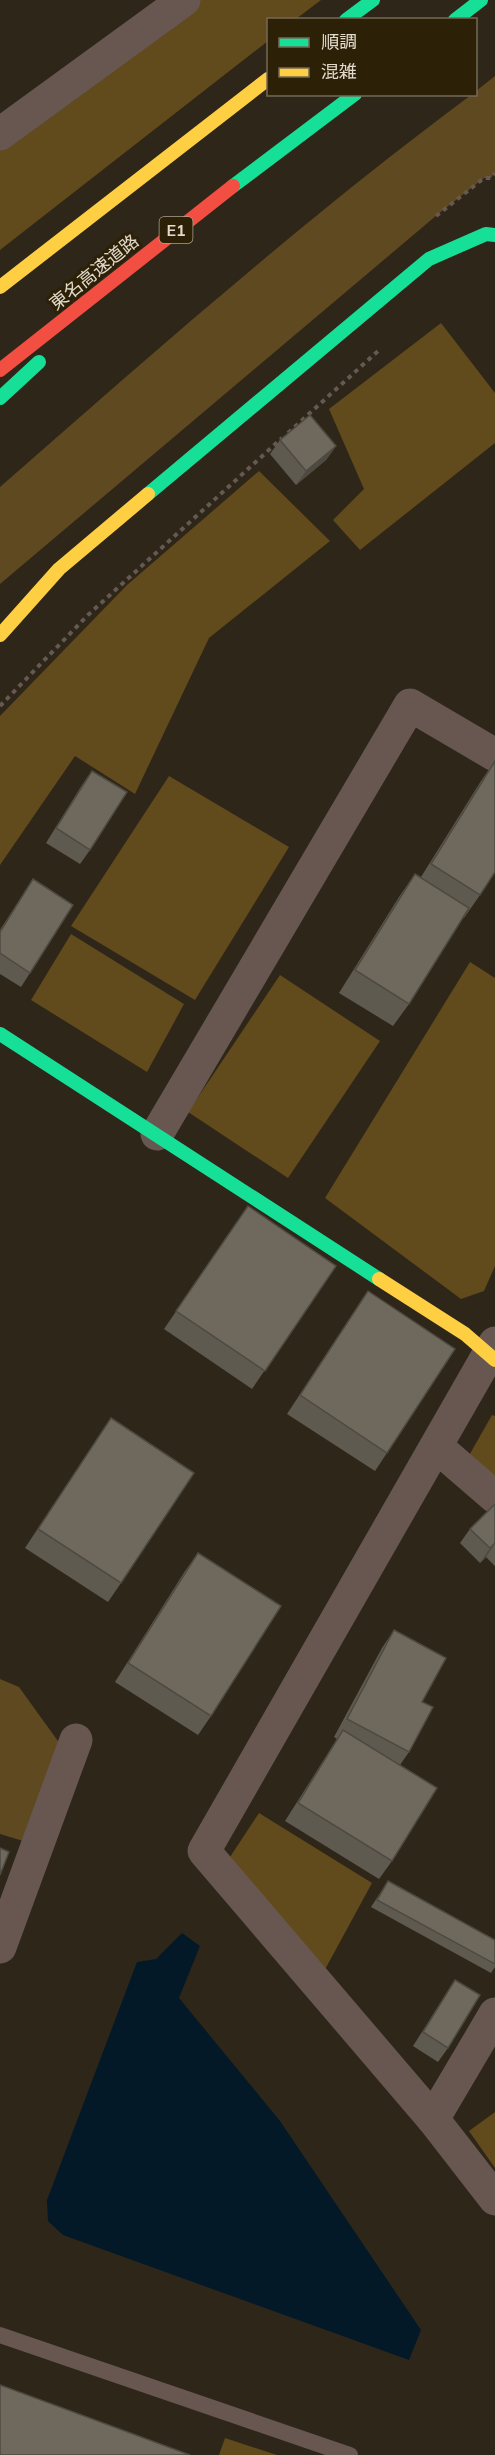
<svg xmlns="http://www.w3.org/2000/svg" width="495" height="2455" font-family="Mulish,'Noto Sans JP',sans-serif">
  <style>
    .green { fill: #614a1b }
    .forest { fill: #5e4920 }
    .water { fill: #041928 }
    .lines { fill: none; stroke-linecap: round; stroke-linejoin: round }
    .path { stroke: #655952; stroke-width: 4; stroke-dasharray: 4.5 4.5; stroke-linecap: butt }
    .lane { stroke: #675750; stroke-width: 16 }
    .street { stroke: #675750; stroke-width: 33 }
    .fast { stroke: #16e098; stroke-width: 14 }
    .slow { stroke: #ffcf43; stroke-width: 14 }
    .jam { stroke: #f24e42; stroke-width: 14 }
    .wall { fill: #5f5a50 }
    .shaded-wall { fill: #4e4a41 }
    .building { fill: #6f695d; stroke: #4e4a41; stroke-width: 1.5 }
    .labels { text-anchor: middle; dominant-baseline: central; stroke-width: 6; stroke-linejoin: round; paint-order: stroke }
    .shield { fill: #2c2007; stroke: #aba290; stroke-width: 1.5 }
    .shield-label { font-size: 16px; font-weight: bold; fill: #e2dacb }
    .street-label { font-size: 18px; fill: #e2dacb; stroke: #2c2007 }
  </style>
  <rect width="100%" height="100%" fill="#2e2619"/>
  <g class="green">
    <path d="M192 0H321L296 19 268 20V41L0 250V135Z"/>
    <path d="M441 323 495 393V443L360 550 333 520 364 489 329 409Z"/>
    <path d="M259 471 330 541 209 638 135 794 75 756 0 865V716L127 585Z"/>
    <path d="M169 776 289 847 195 1000 71 926Z"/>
    <path d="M71 934 184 1004 147 1072 31 1000Z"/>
    <path d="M470 962 495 978V1266L484 1291 461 1299 325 1198Z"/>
    <path d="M280 975 380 1041 288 1178 188 1112Z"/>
    <path d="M492 1415 495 1416V1482L467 1459Z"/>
    <path d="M259 1813 372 1883 322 1975 230 1857Z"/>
    <path d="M495 2112V2168L469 2131Z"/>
    <path d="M225 2438 277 2455H219Z"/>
  </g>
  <g class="forest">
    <path d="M495 76V172L491 178H484L437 215 0 584V487C154 352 307 217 471 95L476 94V91Z"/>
    <path d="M0 1679 19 1687 68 1755 33 1844 0 1834Z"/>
  </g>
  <path class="water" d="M182 1933 200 1946 179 1998 280 2121 421 2330 409 2360 63 2235 48 2221 47 2200 137 1962 156 1959Z"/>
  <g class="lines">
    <g class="path">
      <path d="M436 216 484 178H491L495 173"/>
      <path d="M288 433 378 351"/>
      <path d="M0 706 88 615 282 438"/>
    </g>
    <path class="lane" d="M0 2335 350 2455"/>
    <g class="street">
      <path d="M0 134 184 0"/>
      <path d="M157 1134 410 705 495 755"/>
      <path d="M495 1343 204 1851 433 2119 495 2199"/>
      <path d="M437 1447 495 1497"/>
      <path d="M0 1947 76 1740"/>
      <path d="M433 2119 495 2014"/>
    </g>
    <g class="fast">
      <path d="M346 20 373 0"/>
      <path d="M455 20 481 0"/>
      <path d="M233 186 355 94"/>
      <path d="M0 398 39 362"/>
      <path d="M148 494 429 259 486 234 495 235"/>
      <path d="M0 1034 379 1279"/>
    </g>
    <g class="slow">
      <path d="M0 287 268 79"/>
      <path d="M0 635 59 569 148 494"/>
      <path d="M379 1279 465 1334 495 1360"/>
    </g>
    <path class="jam" d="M0 370 233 186"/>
  </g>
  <g class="wall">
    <path d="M280 440 336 446 326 460 296 485 270 454Z"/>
    <path d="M495 761 480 895 464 918 463 917 409 1004 393 1026 339 993 399 897 415 874 421 877 481 781Z"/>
    <path d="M92 771 90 850 80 864 46 843 82 785Z"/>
    <path d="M33 879 30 973 21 987 0 974V930Z"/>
    <path d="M248 1206 336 1266 252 1389 164 1329Z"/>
    <path d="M368 1291 387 1453 375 1471 287 1414Z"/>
    <path d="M111 1418 121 1583 108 1602 25 1548Z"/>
    <path d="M495 1504V1566L486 1557 480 1563 460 1543 470 1529Z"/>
    <path d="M198 1553 211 1716 198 1735 115 1682 185 1571Z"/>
    <path d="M394 1630 422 1702 409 1752 400 1765 392 1861 379 1879 285 1821 337 1739 334 1737 382 1648Z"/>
    <path d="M388 1881 495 1940V1967L491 1973 371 1907Z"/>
    <path d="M455 1980 448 2048 438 2062 413 2046Z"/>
  </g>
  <g class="shaded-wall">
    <path d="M336 446 326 460 296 485 306 471Z"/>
    <path d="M495 1543 486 1557 480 1563 490 1548Z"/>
  </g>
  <g class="building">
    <path d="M310 415 336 446 306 471 280 440Z"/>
    <path d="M495 761V872L480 895 431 864Z"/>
    <path d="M92 771 127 792 90 850 56 828Z"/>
    <path d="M415 874 469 908 409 1004 355 970Z"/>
    <path d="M33 879 73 905 30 973 0 953V932Z"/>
    <path d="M248 1206 336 1266 265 1371 176 1311Z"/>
    <path d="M368 1291 455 1349 387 1453 300 1395Z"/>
    <path d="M111 1418 194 1473 121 1583 38 1529Z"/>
    <path d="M495 1504V1543L490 1548 470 1529Z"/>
    <path d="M198 1553 281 1606 211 1716 128 1663Z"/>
    <path d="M394 1630 446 1658 422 1702 433 1707 409 1752 347 1719Z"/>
    <path d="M343 1730 437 1788 392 1861 298 1803Z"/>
    <path d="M0 1848 9 1852 0 1875Z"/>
    <path d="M388 1881 495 1940V1964L377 1900Z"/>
    <path d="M455 1980 480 1995 448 2048 423 2032Z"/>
    <path d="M0 2385 190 2455H0Z"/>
  </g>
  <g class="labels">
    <rect class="shield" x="159.5" y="217" width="33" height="26" rx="4.5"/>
    <g class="shield-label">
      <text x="176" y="230">E1</text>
    </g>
    <g class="street-label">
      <text transform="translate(94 272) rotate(-39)">東名高速道路</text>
    </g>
  </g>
  <rect x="267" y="18" width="210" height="78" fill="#2c2007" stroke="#756a55" stroke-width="1.5"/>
  <rect x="279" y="38" width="30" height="9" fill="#16e098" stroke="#756a55" stroke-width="1.5"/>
  <text x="321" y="48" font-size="18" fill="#e2dacb">順調</text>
  <rect x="279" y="68" width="30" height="9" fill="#ffcf43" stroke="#756a55" stroke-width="1.5"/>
  <text x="321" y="78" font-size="18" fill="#e2dacb">混雑</text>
</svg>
